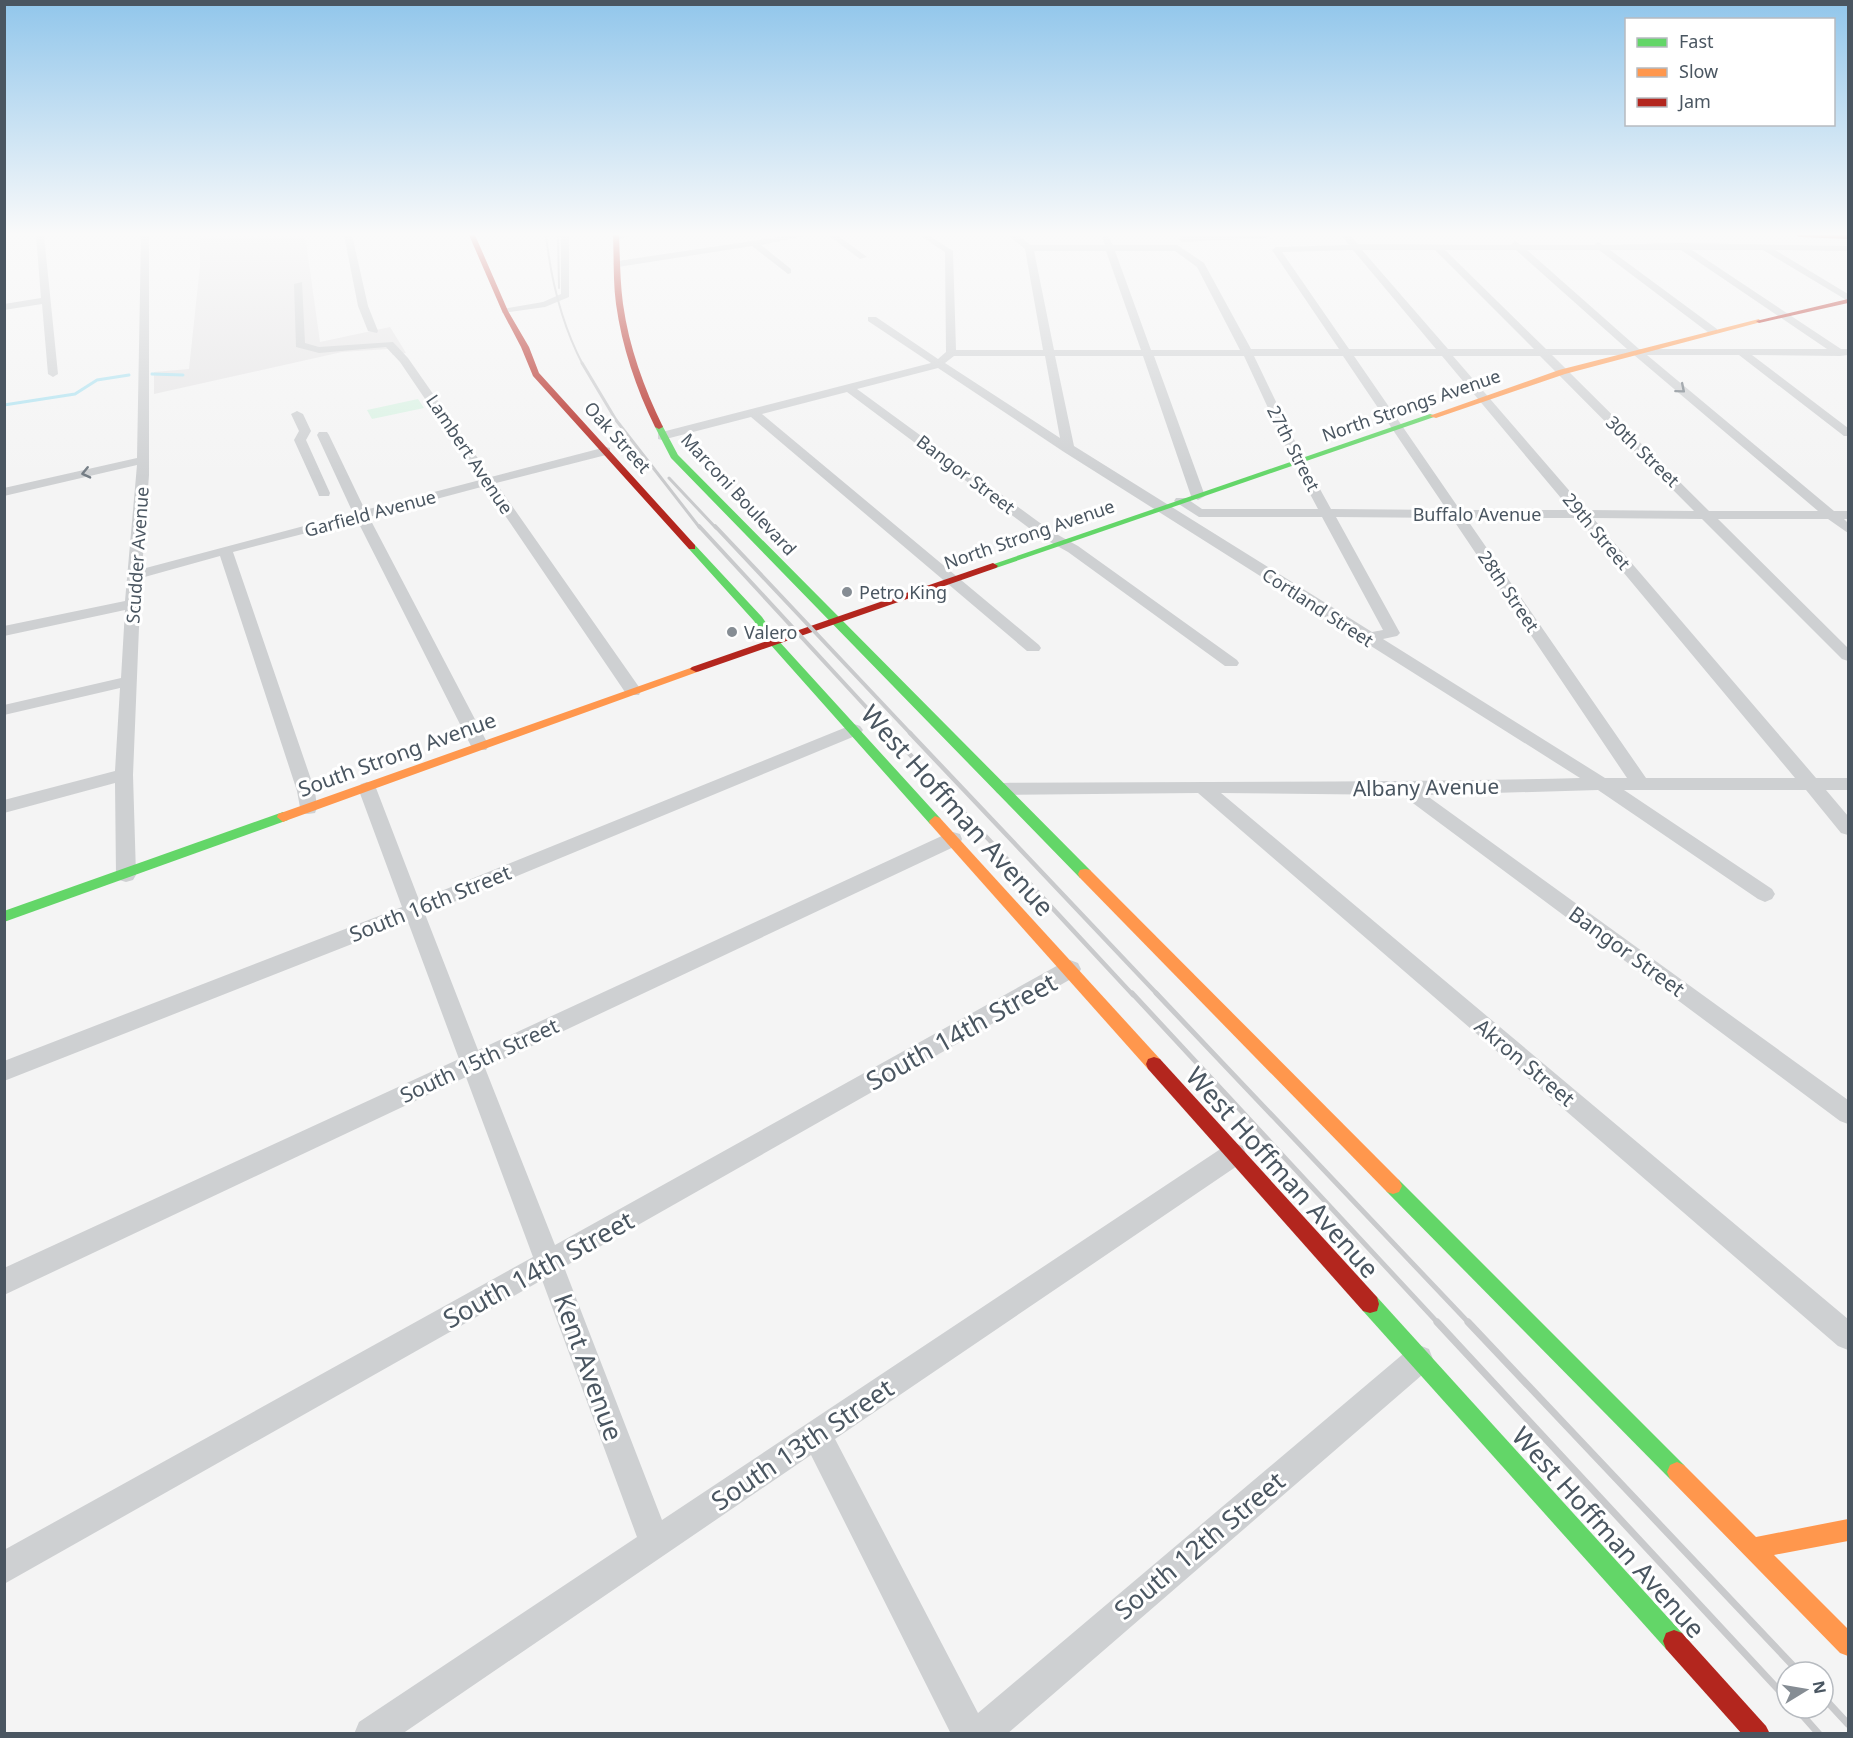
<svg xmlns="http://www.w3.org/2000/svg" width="1853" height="1738" font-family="'Noto Sans',sans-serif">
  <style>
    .education { fill: #e6e5e6 }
    .green { fill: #d9f2e3 }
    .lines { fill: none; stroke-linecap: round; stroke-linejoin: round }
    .stream { stroke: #aee2f0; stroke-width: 3 }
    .street { fill: #ced0d2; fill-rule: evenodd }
    .fast { fill: #63d668; fill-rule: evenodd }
    .slow { fill: #ff974d; fill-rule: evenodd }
    .jam { fill: #b3261e; fill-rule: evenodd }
    .rail-far5 { stroke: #c9cacc; stroke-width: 2 }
    .rail-far4 { stroke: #c9cacc; stroke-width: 3 }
    .rail-far3 { stroke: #c9cacc; stroke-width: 4 }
    .rail-far2 { stroke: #c9cacc; stroke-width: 4.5 }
    .rail-far1 { stroke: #c9cacc; stroke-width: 5 }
    .rail { stroke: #c9cacc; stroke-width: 7 }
    .oneway { stroke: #727b83 }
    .poi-dot { fill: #868d94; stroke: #fff; stroke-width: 2 }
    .labels { text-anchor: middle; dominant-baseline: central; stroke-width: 6; stroke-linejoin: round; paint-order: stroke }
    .far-street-label { font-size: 18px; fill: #4a5661; stroke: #fff }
    .far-poi-label { font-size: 18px; fill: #4a5661; stroke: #fff; text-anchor: start }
    .street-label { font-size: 21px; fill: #4a5661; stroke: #fff }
    .near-street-label { font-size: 26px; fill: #4a5661; stroke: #fff }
  </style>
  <rect width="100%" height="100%" fill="#f4f4f4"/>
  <path class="education" d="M176 235H305L320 342 390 327 406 353 393 355 388 349 342 352 154 394V372L189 369 200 266V237L176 240Z"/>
  <path class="green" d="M418 399 424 408 372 419 367 410Z"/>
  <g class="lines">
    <g class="stream">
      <path d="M152 374 183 375"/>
      <path d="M4 405 75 394 97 380 129 375"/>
    </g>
    <g class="street">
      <path d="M36 235H44L58 374 53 377 48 374 42 304 4 310V304L41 298Z"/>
      <path d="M141 235H149V475L142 569 353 513 317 435 319 432H327L329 435 365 510 480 480 400 362 386 347 319 353 296 347 294 284 302 282 305 343 319 347 393 342 408 358 491 477 606 447 610 448V454L496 483 639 687 641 691 639 695H627L485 486 369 517 489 746 486 750H474L471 746 357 520 233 552 315 791 317 808 315 813 308 814 301 813 297 791 220 556 141 578 133 775 136 875 133 880 126 882 119 880 116 875 115 783 4 813V800L115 771 120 688 4 715V705L121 678 125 610 4 636V626L125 601 137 465 4 496V488L137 458Z"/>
      <path d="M344 235H352L368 306 378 331 377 333 368 331 358 306Z"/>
      <path d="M561 235H569V297L545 307 502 313V309L543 302 561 294Z"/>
      <path d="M615 235H634L616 240 612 237Z"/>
      <path d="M792 235H810L761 245 791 269V273L788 274 752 246 618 267 613 264 618 261Z"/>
      <path d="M828 235H837L867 257 860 259Z"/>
      <path d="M919 235H928L953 251 956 350H1043L1025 249 1008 235H1017L1031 245H1105L1102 237 1107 235 1113 245H1177L1204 263 1251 349H1339L1272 250 1276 247 1349 245 1341 235H1349L1358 244 1511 245 1515 241 1521 245H1594L1598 242 1603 245 1680 243 1848 246V250L1846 251 1775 250 1848 294V301L1763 250H1692L1841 349H1848V355L1840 356 1752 355 1848 428V436H1844L1739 355H1647L1834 511H1848V519H1844L1848 523V533L1828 519H1718L1848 648V661L1842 659 1702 519 1593 518 1816 778H1848V790H1826L1848 816V835L1841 833 1806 790H1624L1772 889 1775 894 1772 899 1765 902 1758 899 1598 790 1426 795 1848 1100V1124L1840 1121 1402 795 1221 793 1848 1319V1350L1838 1346 1198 793 1003 795 997 793 994 789 997 785 1003 783C1195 781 1388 783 1580 778L1064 452 938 368 857 389 1051 531 1078 546 1237 660 1239 663 1237 666H1225L1068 552 1041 537 847 392 762 414 1039 645 1041 648 1039 651H1027L751 417 662 440 658 439V433L931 363 868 321V317H876L938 359 946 352 945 252ZM1353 250 1436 349H1349L1282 252ZM1362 250H1435L1534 349H1448ZM1445 250H1516L1627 349H1546ZM1527 250H1599L1709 333H1717V329L1610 250H1681L1827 349H1639ZM1034 251H1106L1141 350H1054ZM1115 251H1175L1197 267 1240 350H1151ZM1552 355H1634L1818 511H1709ZM954 356H1045L1060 438 945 363ZM1055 356H1143L1191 496 1198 500 1205 496 1154 356H1244L1293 462 1318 509H1202L1186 498H1176L1174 501 1199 517H1322L1383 630 1372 632 1074 446ZM1254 356H1343L1447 510 1331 509 1305 462ZM1354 356H1442L1571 510H1460ZM1453 356H1540L1694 511 1586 510ZM1336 517 1452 518 1627 778H1605L1383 639 1397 636 1400 633ZM1466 518H1578L1795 778H1646Z"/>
      <path d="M1220 235H1270L1266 238 1182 242 1178 239 1182 236Z"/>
      <path d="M297 411 303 414 311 431 306 440 330 493 329 496H319L318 493 294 440 299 431 291 414Z"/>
      <path d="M854 724 860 726 863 730 860 734 425 914 478 1050 946 834 953 832 960 834 962 839 960 844 485 1068 555 1245 1062 963 1070 960 1078 963 1081 969 1078 975 564 1267 662 1520 1225 1146 1234 1143 1243 1146 1246 1154 1243 1162 835 1439 978 1713 1409 1349 1419 1345 1429 1349 1433 1359 1429 1369 1007 1734H951L811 1455 402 1734H354L359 1722 637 1537 542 1280 4 1584V1550L533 1257 466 1077 4 1295V1268L459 1059 408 922 4 1081V1061L402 907 358 788 361 784 367 782 373 784 376 788 419 900Z"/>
    </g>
    <g class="fast">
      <path d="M1430 414 1437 416 996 568 988 566Z"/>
      <path d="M656 425H662L678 455 1090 870 1092 874 1090 878H1080L671 458 655 427Z"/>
      <path d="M692 544 695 545 762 617 777 639 940 818 941 821 940 824H930L769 643 754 621 689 549V545Z"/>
      <path d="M283 812 288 814 289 817 288 820 4 922V911Z"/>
      <path d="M1393 1178 1399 1180 1684 1465 1687 1472 1684 1479 1677 1482 1670 1479 1387 1192 1384 1186 1387 1180Z"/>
      <path d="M1370 1295 1377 1297 1682 1633 1685 1641 1682 1649 1674 1652 1666 1649 1363 1311 1361 1304 1363 1297Z"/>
    </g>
    <g class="slow">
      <path d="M1759 319 1761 322 1565 374 1436 418 1429 416 1559 370Z"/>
      <path d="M696 666 702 669 700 671 288 820 283 822 277 817 278 814Z"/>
      <path d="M935 816 940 818 1160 1059 1162 1064 1160 1069 1154 1071 1148 1069 930 824 929 821Z"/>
      <path d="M1085 869 1090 870 1399 1180 1402 1186 1399 1192 1393 1194 1387 1192 1080 878 1078 874 1080 870Z"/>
      <path d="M1677 1462 1684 1465 1756 1537 1848 1519V1541L1774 1555 1848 1629V1656L1840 1653 1670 1479 1667 1472 1670 1465Z"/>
    </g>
    <g class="jam">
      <path d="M469 235H475L508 311 529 347 539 373 695 545V549H689L533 376 521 347 502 311Z"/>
      <path d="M613 235H619C620 258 620 281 623 304 629 347 644 388 663 427L659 429 655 427C636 388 622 347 616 304 613 281 614 258 613 235Z"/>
      <path d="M1796 235H1848V239L1799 237Z"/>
      <path d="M1848 299V303L1759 323 1756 321Z"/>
      <path d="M993 563 998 566 996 568 700 671 696 672 690 669 692 667Z"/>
      <path d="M1154 1057 1160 1059 1377 1297 1379 1304 1377 1311 1370 1313 1363 1311 1148 1069 1146 1064 1148 1059Z"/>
      <path d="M1674 1630 1682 1633 1766 1726 1770 1734H1742L1666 1649 1663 1641 1666 1633Z"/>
    </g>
    <g class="rail-far5">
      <path d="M546 235C551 281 561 323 583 365"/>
      <path d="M558 235 559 288"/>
    </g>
    <g class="rail-far4">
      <path d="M582 363 616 420 700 528"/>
      <path d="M669 478 716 528"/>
    </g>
    <g class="rail-far3">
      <path d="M699 526 891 734"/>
      <path d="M715 526 911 734"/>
    </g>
    <g class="rail-far2">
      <path d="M890 733 1133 995"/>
      <path d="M910 733 1158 995"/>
    </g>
    <g class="rail-far1">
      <path d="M1132 993 1438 1323"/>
      <path d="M1156 993 1469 1323"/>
    </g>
    <g class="rail">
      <path d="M1437 1322 1787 1699"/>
      <path d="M1468 1322 1799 1672"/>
      <path d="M1823 1697 1848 1724"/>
      <path d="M1796 1708 1819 1734"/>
    </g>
  </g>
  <defs><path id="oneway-chevron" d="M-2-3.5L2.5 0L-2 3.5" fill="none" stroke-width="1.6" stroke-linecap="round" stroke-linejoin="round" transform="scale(1.5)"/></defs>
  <g class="oneway">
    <use href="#oneway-chevron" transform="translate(1681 389) rotate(40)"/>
    <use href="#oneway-chevron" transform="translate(86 473) rotate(167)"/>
  </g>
  <linearGradient id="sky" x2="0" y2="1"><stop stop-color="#91c6eb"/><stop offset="0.49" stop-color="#fafafa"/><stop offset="1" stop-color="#fafafa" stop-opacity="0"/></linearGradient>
  <rect width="1853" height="478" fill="url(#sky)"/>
  <g class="poi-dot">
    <circle cx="847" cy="592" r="6"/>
    <circle cx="732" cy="632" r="6"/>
  </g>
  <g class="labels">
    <g class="far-street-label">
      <text transform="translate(1411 405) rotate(-19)">North Strongs Avenue</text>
      <text transform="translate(618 437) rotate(48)">Oak Street</text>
      <text transform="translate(1294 448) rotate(63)">27th Street</text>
      <text transform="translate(1643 451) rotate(44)">30th Street</text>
      <text transform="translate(470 454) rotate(56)">Lambert Avenue</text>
      <text transform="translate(966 474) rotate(37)">Bangor Street</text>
      <text transform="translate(739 494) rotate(47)">Marconi Boulevard</text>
      <text transform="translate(370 513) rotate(-15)">Garfield Avenue</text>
      <text x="1477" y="514">Buffalo Avenue</text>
      <text transform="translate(1597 531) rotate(50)">29th Street</text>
      <text transform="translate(1029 534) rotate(-19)">North Strong Avenue</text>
      <text transform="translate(137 555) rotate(-86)">Scudder Avenue</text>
      <text transform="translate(1509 591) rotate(56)">28th Street</text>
      <text transform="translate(1318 607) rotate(33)">Cortland Street</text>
    </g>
    <g class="far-poi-label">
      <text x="859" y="592">Petro King</text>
      <text x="744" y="632">Valero</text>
    </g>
    <g class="street-label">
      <text transform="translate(397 754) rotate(-20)">South Strong Avenue</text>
      <text transform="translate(1426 787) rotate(-1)">Albany Avenue</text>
      <text transform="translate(430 903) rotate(-22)">South 16th Street</text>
      <text transform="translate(1627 951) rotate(36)">Bangor Street</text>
      <text transform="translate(479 1060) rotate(-25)">South 15th Street</text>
      <text transform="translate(1525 1062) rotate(40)">Akron Street</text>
    </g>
    <g class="near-street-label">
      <text transform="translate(958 810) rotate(48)">West Hoffman Avenue</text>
      <text transform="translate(961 1031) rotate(-29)">South 14th Street</text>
      <text transform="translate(1283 1172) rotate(48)">West Hoffman Avenue</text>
      <text transform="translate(538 1269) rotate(-29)">South 14th Street</text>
      <text transform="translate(589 1367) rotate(70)">Kent Avenue</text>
      <text transform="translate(802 1444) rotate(-34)">South 13th Street</text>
      <text transform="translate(1609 1532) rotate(48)">West Hoffman Avenue</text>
      <text transform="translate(1199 1545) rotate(-40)">South 12th Street</text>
    </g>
  </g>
  <rect width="1853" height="1738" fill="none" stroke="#4a5661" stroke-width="12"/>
  <rect x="1625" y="18" width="210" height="108" fill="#ffffff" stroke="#b7bbc0" stroke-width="1.5"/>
  <rect x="1637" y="38" width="30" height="9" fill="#63d668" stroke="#b7bbc0" stroke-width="1.5"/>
  <text x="1679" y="48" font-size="18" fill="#4a5661">Fast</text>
  <rect x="1637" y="68" width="30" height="9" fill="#ff974d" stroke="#b7bbc0" stroke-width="1.5"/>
  <text x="1679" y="78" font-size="18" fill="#4a5661">Slow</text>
  <rect x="1637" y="98" width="30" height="9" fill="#b3261e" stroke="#b7bbc0" stroke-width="1.5"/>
  <text x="1679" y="108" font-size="18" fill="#4a5661">Jam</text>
  <g transform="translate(1805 1690) rotate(79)"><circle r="28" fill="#ffffff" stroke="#b7bbc0" stroke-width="1.5"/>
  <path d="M0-4.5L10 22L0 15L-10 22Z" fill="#868d94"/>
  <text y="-9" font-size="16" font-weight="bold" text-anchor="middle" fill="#4a5661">N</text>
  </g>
</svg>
